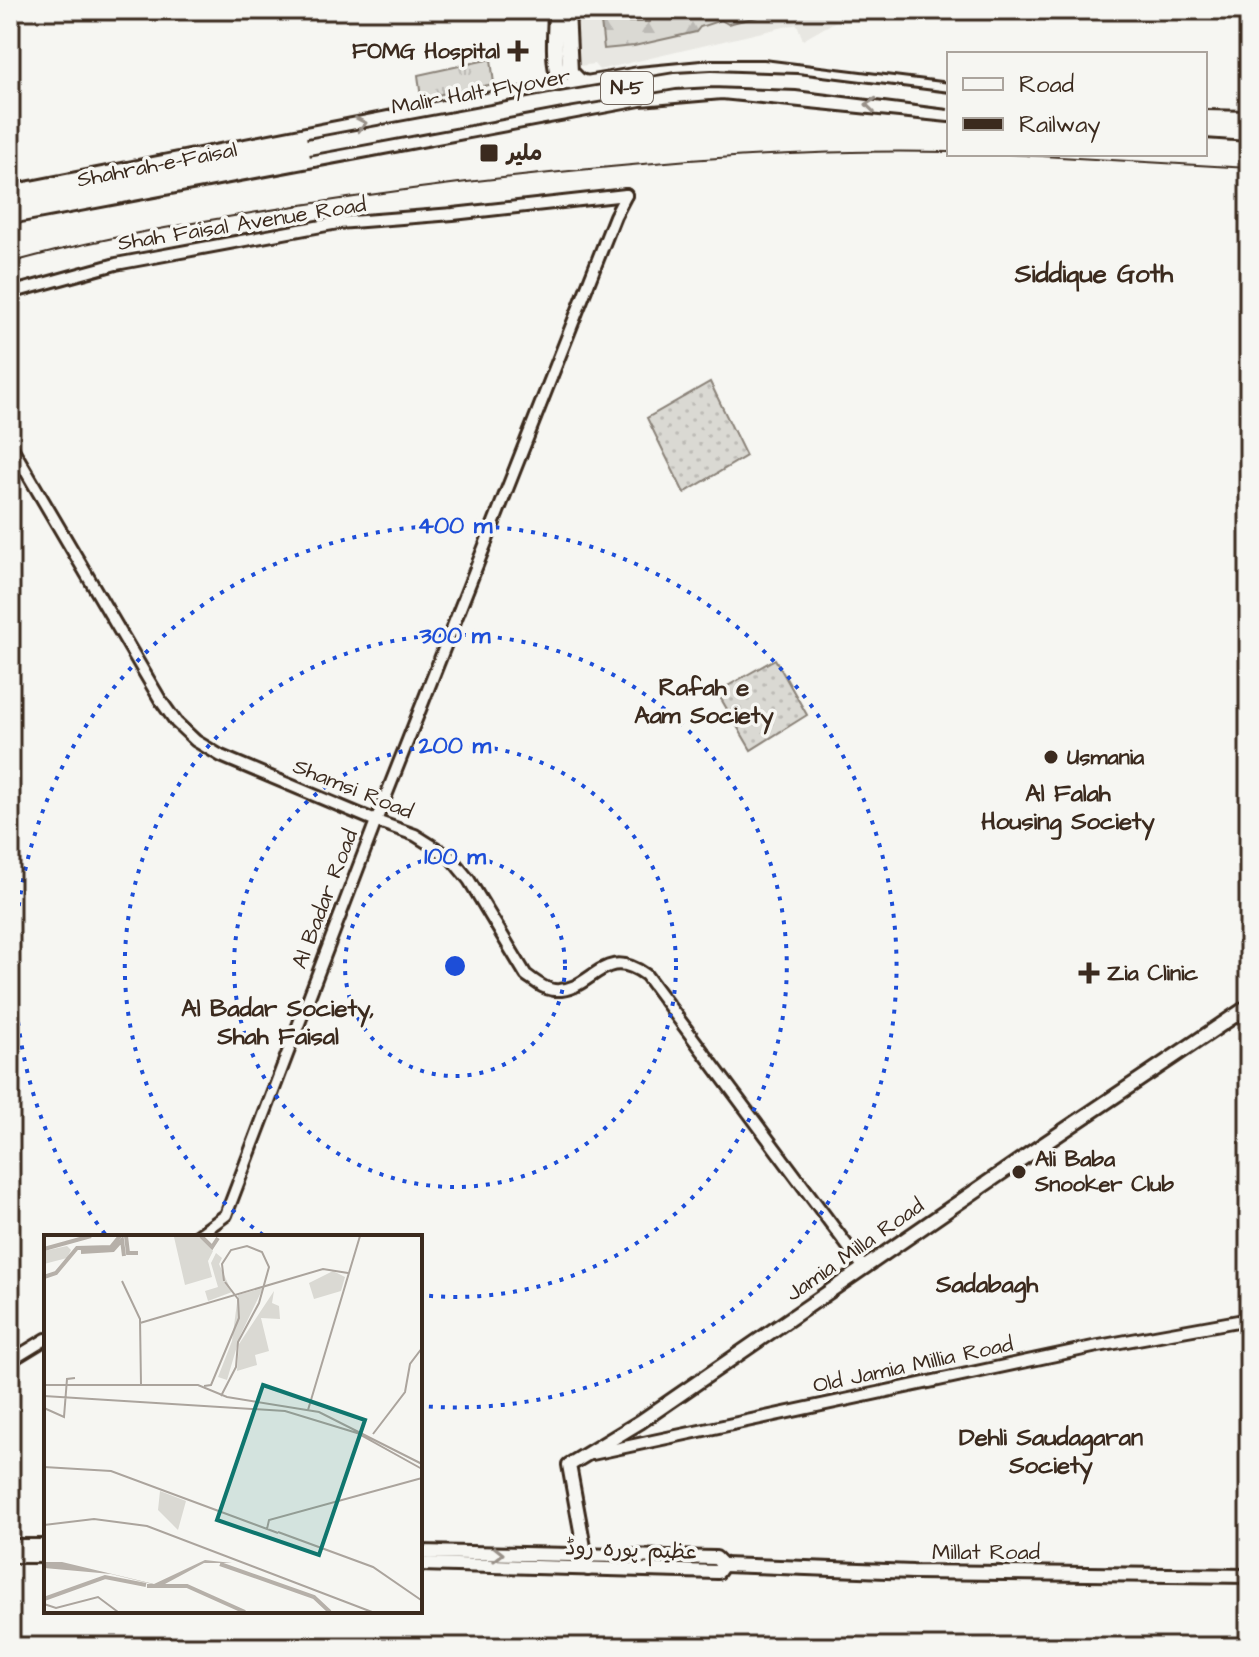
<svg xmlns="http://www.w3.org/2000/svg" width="1259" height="1657" font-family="'Architects Daughter','Playpen Sans Arabic',sans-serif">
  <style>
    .built { fill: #e8e7e2 }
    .grass { fill: url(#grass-tufts); stroke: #8a8278; stroke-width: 2 }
    .forest { fill: url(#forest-firs); stroke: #8a8278; stroke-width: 2 }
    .park { fill: url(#park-dots); stroke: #8a8278; stroke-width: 2 }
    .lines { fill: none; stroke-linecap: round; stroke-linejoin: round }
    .tertiary-casing { stroke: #3b2a1e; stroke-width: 16 }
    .secondary-casing { stroke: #3b2a1e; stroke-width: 18 }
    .trunk-casing { stroke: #3b2a1e; stroke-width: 20 }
    .tertiary { stroke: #f6f6f2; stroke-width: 10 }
    .secondary { stroke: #f6f6f2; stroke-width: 12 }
    .trunk { stroke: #f6f6f2; stroke-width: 14 }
    .rail { stroke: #3b2a1e; stroke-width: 2 }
    .trunk-bridge-casing { stroke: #3b2a1e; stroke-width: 20; stroke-linecap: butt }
    .trunk-bridge { stroke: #f6f6f2; stroke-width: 14 }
    .oneway { stroke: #989088 }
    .ring { fill: none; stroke: #1d4ed8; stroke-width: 4; stroke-dasharray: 4 8 }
    .poi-dot { fill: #3b2a1e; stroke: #f6f6f2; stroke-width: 3 }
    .labels { text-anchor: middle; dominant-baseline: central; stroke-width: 7; stroke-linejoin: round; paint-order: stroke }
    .shield { fill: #f6f6f2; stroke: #73675e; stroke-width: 2 }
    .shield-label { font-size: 20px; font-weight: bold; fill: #3b2a1e }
    .poi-label { font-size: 22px; font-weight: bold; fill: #3b2a1e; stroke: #f6f6f2; text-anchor: start }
    .street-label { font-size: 22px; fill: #3b2a1e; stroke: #f6f6f2 }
    .neighbourhood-label { font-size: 24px; font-weight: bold; fill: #3b2a1e; stroke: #f6f6f2 }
    .quarter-label { font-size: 26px; font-weight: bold; fill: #3b2a1e; stroke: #f6f6f2 }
    .inset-river { fill: none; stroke: #b6b0a9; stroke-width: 4 }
    .inset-road { fill: none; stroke: #aba49d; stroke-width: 2 }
    .view { fill: #0f766e; fill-opacity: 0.15; stroke: #0f766e; stroke-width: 4 }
    .inset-edge { fill: none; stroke: #3b2a1e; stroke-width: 4 }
    .centre { fill: #1d4ed8; stroke: #f6f6f2; stroke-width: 4 }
    .ring-label { font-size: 24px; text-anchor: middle; font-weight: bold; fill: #1d4ed8; stroke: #f6f6f2; stroke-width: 7; stroke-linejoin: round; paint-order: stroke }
  </style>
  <defs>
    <pattern id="grass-tufts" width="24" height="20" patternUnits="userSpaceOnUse" patternTransform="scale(2)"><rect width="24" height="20" fill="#dad9d3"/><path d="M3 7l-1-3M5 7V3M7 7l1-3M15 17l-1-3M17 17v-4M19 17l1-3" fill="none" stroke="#bcbab5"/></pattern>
    <pattern id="forest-firs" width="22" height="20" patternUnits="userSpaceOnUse" patternTransform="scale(2)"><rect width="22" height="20" fill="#dad9d3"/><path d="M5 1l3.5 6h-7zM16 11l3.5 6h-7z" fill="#bcbab5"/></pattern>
    <pattern id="park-dots" width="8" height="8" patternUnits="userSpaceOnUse" patternTransform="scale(2)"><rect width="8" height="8" fill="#dad9d3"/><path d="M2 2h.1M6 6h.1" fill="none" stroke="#bcbab5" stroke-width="1.8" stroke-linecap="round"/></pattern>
  </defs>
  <rect width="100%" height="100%" fill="#f6f6f2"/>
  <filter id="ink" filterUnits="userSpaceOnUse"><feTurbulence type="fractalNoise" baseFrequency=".0125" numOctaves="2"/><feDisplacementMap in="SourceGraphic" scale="16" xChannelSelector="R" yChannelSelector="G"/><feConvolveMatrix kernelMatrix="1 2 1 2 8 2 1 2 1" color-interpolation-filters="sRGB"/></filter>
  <g filter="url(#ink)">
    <path class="built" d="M573 10H855L803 40 797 24 599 70 594 64 579 66 572 26Z"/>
    <path class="grass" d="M491 59 494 84 421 98 418 75Z"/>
    <path class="forest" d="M650 10H755L757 17 728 24 721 20 700 27 696 32 634 46 604 49 601 22H650Z"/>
    <g class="park">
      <path d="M710 382 746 456 684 493 647 418Z"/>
      <path d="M775 659 807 715 751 750 717 692Z"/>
    </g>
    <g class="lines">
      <g class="tertiary-casing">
        <g id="tertiary">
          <path d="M10 293 116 264 338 223 453 214 626 195"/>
          <path d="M10 444 161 701 176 722 196 741 221 756 376 821 415 835 450 857 469 880 526 975C535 981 543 989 554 990 592 993 602 943 646 975L864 1268"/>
          <path d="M196 1237 226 1215 376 821 615 216 626 195"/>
          <path d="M10 1361 46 1339"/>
          <path d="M592 1454 1093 1347 1249 1319"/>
        </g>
      </g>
      <g class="secondary-casing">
        <g id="secondary">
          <path d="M10 1546H46"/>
          <path d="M420 1552 716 1558 723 1565 718 1572 420 1564"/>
          <path d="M10 1556H46"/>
          <path d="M723 1565 913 1572 1249 1576"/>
          <path d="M588 1569 569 1465 640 1422 1029 1154 1249 1006"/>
        </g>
      </g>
      <g class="trunk-casing">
        <g id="trunk">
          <path d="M556 10C556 35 549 75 569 94"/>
          <path d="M567 10 570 72 579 81 587 84"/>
          <path d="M1205 118 1249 119"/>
          <path d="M1205 130 1249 133"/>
          <path d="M10 193 439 109 639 75 712 68H763L949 91"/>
          <path d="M10 205 308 147"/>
          <path d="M10 216 640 98 722 91 949 114"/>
        </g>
      </g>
      <use href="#tertiary" class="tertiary"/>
      <use href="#secondary" class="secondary"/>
      <use href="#trunk" class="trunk"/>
      <g class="rail">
        <path d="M1008 154 1249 168"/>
        <path d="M10 263C80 243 151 230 222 218 304 204 385 192 467 182 627 164 788 148 949 152"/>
      </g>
      <g class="trunk-bridge-casing">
        <path id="trunk-bridge" d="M308 147 561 100 675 81 712 79 797 82 949 101"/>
      </g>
      <use href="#trunk-bridge" class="trunk-bridge"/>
    </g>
    <defs><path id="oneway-chevron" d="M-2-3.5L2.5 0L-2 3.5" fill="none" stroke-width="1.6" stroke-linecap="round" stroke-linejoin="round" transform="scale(2)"/></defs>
    <g class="oneway">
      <use href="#oneway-chevron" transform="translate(871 105) rotate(-174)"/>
      <use href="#oneway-chevron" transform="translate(361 124) rotate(-11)"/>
      <use href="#oneway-chevron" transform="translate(498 1554) rotate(1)"/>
    </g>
  </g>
  <g class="ring">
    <circle cx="455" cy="966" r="110"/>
    <circle cx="455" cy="966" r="221"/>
    <path d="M263 1235A331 331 0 1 1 420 1295"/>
    <path d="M105 1234A441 441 0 1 1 420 1406"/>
  </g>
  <g class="poi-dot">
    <path d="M514 39h8v8h8v8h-8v8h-8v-8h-8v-8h8z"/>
    <rect x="479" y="143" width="20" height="20" rx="4"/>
    <circle cx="1051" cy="757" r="8"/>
    <path d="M1085 961h8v8h8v8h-8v8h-8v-8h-8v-8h8z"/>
    <circle cx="1019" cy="1172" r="8"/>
  </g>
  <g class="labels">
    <rect class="shield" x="601" y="72" width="52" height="32" rx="6"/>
    <g class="shield-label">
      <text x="627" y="88">N-5</text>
    </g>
    <g class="poi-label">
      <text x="500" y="51" text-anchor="end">FOMG Hospital</text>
      <text x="507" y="153">ملیر</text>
      <text x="1067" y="757">Usmania</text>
      <text x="1107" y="973">Zia Clinic</text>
      <text x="1035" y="1159">Ali Baba<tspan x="1035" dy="25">Snooker Club</tspan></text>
    </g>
    <g class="street-label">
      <text transform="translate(481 92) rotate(-10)">Malir Halt Flyover</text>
      <text transform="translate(157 165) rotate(-11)">Shahrah-e-Faisal</text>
      <text transform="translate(242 224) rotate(-9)">Shah Faisal Avenue Road</text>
      <text transform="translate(353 789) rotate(22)">Shamsi Road</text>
      <text transform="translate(325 899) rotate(-69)">Al Badar Road</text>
      <text transform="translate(855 1250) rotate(-35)">Jamia Milla Road</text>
      <text transform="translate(913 1365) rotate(-12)">Old Jamia Millia Road</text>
      <text transform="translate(631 1550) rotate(2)">عظیم پورہ روڈ</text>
      <text x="986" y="1552">Millat Road</text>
    </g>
    <g class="neighbourhood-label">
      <text x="704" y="688">Rafah e<tspan x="704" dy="28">Aam Society</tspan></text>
      <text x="1068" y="794">Al Falah<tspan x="1068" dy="28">Housing Society</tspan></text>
      <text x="278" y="1009">Al Badar Society,<tspan x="278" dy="28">Shah Faisal</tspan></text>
      <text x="987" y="1285">Sadabagh</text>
      <text x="1051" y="1438">Dehli Saudagaran<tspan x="1051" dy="28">Society</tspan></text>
    </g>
    <g class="quarter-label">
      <text x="1094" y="274">Siddique Goth</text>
    </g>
  </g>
  <g transform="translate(44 1235)">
    <rect width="378" height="378" fill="#f6f6f2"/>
    <path d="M155 1 169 16 164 26 168 42 141 50 130 2ZM23 11 27 15 23 23 0 29V16ZM172 18 178 23 175 29 188 57 164 66 161 56 174 52 167 28ZM219 53 196 101 183 145 174 142 188 106 194 60ZM230 56 228 68 235 71 236 84 217 83 225 116 211 120 213 130 193 136 195 109Z" fill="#dad9d3"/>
    <path d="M289 36 301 42 297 56 270 64 265 48ZM116 256 142 266 134 295 114 275Z" fill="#dad9d3"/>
    <path d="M161 325 188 328H160L121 349 112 350 67 339 0 333V327H18L110 349Z" fill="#b6b0a9"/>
    <path class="inset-river" d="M82 1 84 18H94M157 1 168 12 174 3M0 14 47 1M37 17 69 15 78 5 80 21M0 42 12 38 33 13 67 12 76 1M176 329 270 362 286 377M103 351H143L201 377M0 364 61 342 102 350"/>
    <path class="inset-road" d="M78 46 96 84 97 150M96 88 279 34 304 38M0 150H154L183 162 275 177 378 229M160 151 167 150 195 83 194 64 181 47M0 161 241 176 313 198 378 234M177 161 192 132 194 107 215 68 225 32 218 17 203 11 187 15 178 29 180 46M0 173 20 182 23 144 31 143M264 175 316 1M329 199 361 157 366 129 378 113M0 232 67 236 234 298M0 290 50 284 103 291 328 377M223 294 225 285 378 243M234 297 329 332 377 365M0 369 12 373 54 362 74 377"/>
    <path class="view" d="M219 150 321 185 275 320 173 285Z"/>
    <rect width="378" height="378" class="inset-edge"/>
  </g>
  <circle cx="455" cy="966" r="12" class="centre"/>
  <g class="ring-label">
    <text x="455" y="533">400 m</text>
    <text x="455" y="643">300 m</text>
    <text x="455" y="753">200 m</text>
    <text x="455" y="864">100 m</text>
  </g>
  <rect width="1259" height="1657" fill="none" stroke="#f6f6f2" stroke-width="40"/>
  <rect x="20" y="20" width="1219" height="1617" fill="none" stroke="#3b2a1e" stroke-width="3" filter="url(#ink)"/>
  <rect x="947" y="52" width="260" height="104" fill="#f6f6f2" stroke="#aba49d" stroke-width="2"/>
  <rect x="963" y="78" width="40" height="12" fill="#f6f6f2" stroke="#aba49d" stroke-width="2"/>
  <text x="1019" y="92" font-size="24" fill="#3b2a1e">Road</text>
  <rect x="963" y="118" width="40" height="12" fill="#3b2a1e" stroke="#aba49d" stroke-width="2"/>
  <text x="1019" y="132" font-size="24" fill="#3b2a1e">Railway</text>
</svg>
